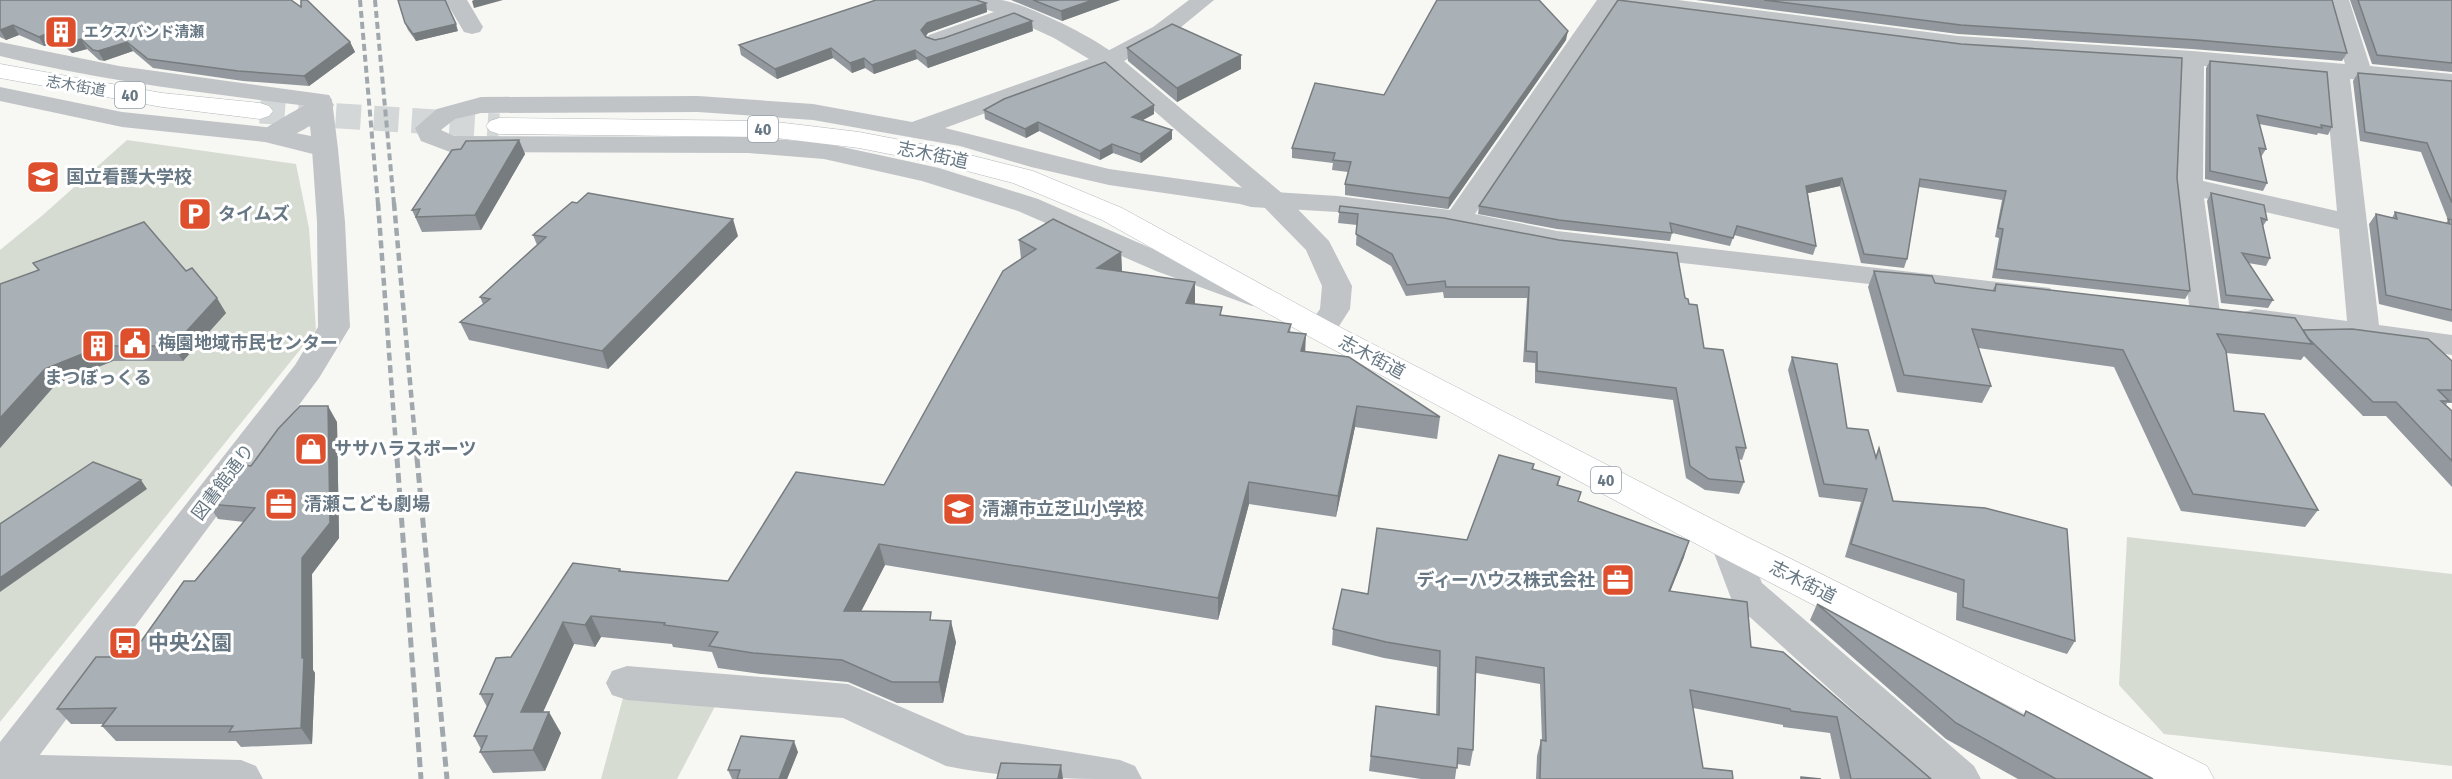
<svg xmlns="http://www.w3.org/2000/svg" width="2452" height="779" font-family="'Fira Sans Condensed','Noto Sans JP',sans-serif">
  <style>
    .green { fill: #d7dcd3 }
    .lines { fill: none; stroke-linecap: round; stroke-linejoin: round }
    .primary-tunnel { stroke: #d3d7d8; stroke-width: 25; stroke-dasharray: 25 13; stroke-linecap: butt }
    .primary-casing { stroke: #b3b8bb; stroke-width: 1 }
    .minor { fill: #c0c4c7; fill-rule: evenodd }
    .tertiary { fill: #c0c4c7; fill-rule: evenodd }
    .primary { fill: #fff; fill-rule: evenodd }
    .rail-far2 { stroke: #a1a8ad; stroke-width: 4; stroke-dasharray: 7 4; stroke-linecap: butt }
    .rail-far1 { stroke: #a1a8ad; stroke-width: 4.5; stroke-dasharray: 8 4.5; stroke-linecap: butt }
    .rail { stroke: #a1a8ad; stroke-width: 5; stroke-dasharray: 10 5; stroke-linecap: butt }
    .wall { fill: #92989d }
    .shaded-wall { fill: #777c7f }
    .building { fill: #aab1b6; stroke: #777c7f; stroke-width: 1.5 }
    .labels { text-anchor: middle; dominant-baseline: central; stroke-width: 6; stroke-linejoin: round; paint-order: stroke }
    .far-poi-label { font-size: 15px; font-weight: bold; fill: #677884; stroke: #fff; text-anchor: start }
    .far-street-label { font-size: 15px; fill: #677884; stroke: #fff }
    .shield { fill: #fff; stroke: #95a0a9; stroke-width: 1.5 }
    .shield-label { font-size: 16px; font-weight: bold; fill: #677884 }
    .street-label { font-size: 18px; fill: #677884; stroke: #fff }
    .poi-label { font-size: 18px; font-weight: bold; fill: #677884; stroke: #fff; text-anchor: start }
    .near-poi-label { font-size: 21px; font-weight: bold; fill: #677884; stroke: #fff; text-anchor: start }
  </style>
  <rect width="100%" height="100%" fill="#f7f7f4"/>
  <g class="green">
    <path d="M127 140 296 164 309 228 316 330 0 722V250L44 214Z"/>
    <path d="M2127 537 2452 574V766L2164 734 2119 685Z"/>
    <path d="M627 683 723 691 677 779H601Z"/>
  </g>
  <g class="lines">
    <path class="primary-tunnel" d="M260 111 499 126"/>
    <g class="primary-casing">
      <g id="primary">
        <path d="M0 64 162 93 260 103 269 106 273 111 269 116 260 119 162 107 0 78Z"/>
        <path d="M499 118 768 121 859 132 942 148 1033 171 1122 208 1332 323 1743 535 2207 766 2214 779H2150L1717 555 1310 337 1102 220 1013 183 940 164 859 148 768 137 499 134 490 131 486 126 490 121Z"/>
      </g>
    </g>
    <g class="minor">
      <path d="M445 0H467L483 27 480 32 472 34 464 32Z"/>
      <path d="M968 0C979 0 990 0 1001 0 1022 2 1108 43 1120 60L1116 65 945 128 1109 169 1274 192 1337 196 1450 210 1597 0H1678L1958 36 2192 51 2345 64 2327 0H2349L2370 66 2452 74V88L2350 79 2379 325 2452 335V355L2244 326 2239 319 2244 312 2255 309 2347 321 2339 229 2204 198 2220 313 2216 320 2205 322 2194 320 2190 313 2175 186 2180 64 1958 50 1626 7 1617 3 1475 214 1557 231 2050 288 2054 294 2050 300 2039 303 1557 249 1458 227 1337 212 1251 207 1240 204 1109 185 1031 167 960 146 813 120 698 112 481 113 455 119 441 130 454 136 748 137 824 143 939 168 1038 199 1176 259 1263 290 1267 297 1263 304 1252 306 1156 271 1018 211 922 181 824 159 748 153 450 152 421 141 415 128 437 109 481 97 698 96 813 104 912 122 1089 59 1054 38 1015 20 945 45 937 47 929 45 925 40 929 35 994 12 971 5ZM2204 66 2325 77 2337 211 2203 181Z"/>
      <path d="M0 42 119 66 329 95 332 100 338 149 334 155 325 157 265 142 122 127 0 101V87L122 112 265 127 311 136 308 106C205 93 101 81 0 56Z"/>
      <path d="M1730 531 1743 535 1762 583 1974 766 1981 779H1929L1732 601 1711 545 1717 535Z"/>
      <path d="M627 666 848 684 966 735 1120 760 1135 766 1142 779C1078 779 1007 779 946 766L843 718 627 700 612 695 606 683 612 671Z"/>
      <path d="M2 754 241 760 256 766 263 779H0V755Z"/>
    </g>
    <g class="tertiary">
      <path d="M1189 0H1214L1169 37 1124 61 1283 194 1329 241 1352 286 1350 309 1332 337 1321 340 1310 337 1305 330 1320 309 1322 286 1306 250 1263 206 1096 60 1100 55 1153 27Z"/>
      <path d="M321 97 330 100 334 105C322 122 281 146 260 141L256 135C259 131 314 99 321 97Z"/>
      <path d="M325 141 334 143 338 149 345 222 350 327 319 378 22 779H0V742L295 365 318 327 317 222 312 149 316 143Z"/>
    </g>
    <use href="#primary" class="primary"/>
    <g class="rail-far2">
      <path d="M360 0 378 204"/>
      <path d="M375 0 394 204"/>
    </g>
    <g class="rail-far1">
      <path d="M378 203 397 460"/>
      <path d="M394 203 417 460"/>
    </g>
    <g class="rail">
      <path d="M397 458 421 779"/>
      <path d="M417 458 447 779"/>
    </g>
  </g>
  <g class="wall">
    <path d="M0 0 350 42 355 52 309 86 243 81 153 68 133 51 104 61 99 60 87 49 72 53 59 41 44 46 19 35 6 40 0 37Z"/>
    <path d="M1011 0H1120L1062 21Z"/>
    <path d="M1618 0 2177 178 2190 291 2185 299 1992 278 1999 238 1995 237 2002 200 1919 187 1907 259 1904 268 1861 263 1840 186 1808 193 1816 246 1813 255 1734 235 1730 246 1672 233 1670 241 1557 229 1478 214 1479 206Z"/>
    <path d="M1696 0H2332L2347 53 2342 61 2192 49 1958 34Z"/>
    <path d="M2350 0H2452V72L2372 64Z"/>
    <path d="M986 3 987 12 928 33 926 36 935 40 1033 31 928 68 917 59 874 74 865 68 852 73 833 58 777 79 741 55 739 45Z"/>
    <path d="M405 23 458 31 416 41 408 30Z"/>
    <path d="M1566 40 1448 209 1345 195V184L1348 172 1332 170 1333 163 1292 158V148L1384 95Z"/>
    <path d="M1127 48 1241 55V69L1177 102 1128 61Z"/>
    <path d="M2210 61 2332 127 2328 135 2318 133 2317 135 2259 124 2266 149 2261 157 2267 183 2263 191 2205 179 2206 68Z"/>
    <path d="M2358 73 2452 81V322L2379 304 2369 224 2376 214 2392 218 2395 212 2446 223 2448 220 2421 152 2360 141 2353 81Z"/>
    <path d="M1154 105V114L1143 120 1172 139 1141 163 1113 153 1100 160 1039 131 1026 138 985 119 984 110Z"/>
    <path d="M519 140 525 154 481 230 422 232 412 210 461 149Z"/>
    <path d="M2211 193 2267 220 2263 226 2270 258 2266 266 2248 263 2273 300 2268 308 2221 303 2207 201Z"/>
    <path d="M1340 206 1685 298 1689 304 1704 348 1746 448 1742 460 1739 459 1744 482 1739 494 1705 490 1686 478 1673 400 1535 383V363L1523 362 1527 298H1444L1443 292 1406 296 1391 266 1356 245 1357 225 1338 223Z"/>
    <path d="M533 235 738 236 608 369 469 340 460 322 483 304 480 297 537 245Z"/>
    <path d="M1019 240 1121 252 1122 272 1195 303V304L1222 315 1291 324 1290 332 1305 352 1440 417 1437 439 1355 427 1336 517 1249 504 1218 620 885 565 861 611 933 620 956 642 943 703H897L848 682 761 674 718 668 712 652 673 647 672 644 601 637 595 647 574 644 543 712 561 733 545 771 493 773 480 752 481 749 474 736 487 707 480 694 511 657 620 569 621 571 728 581 884 485 1021 259Z"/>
    <path d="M33 263 186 271 226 313 183 361H113L56 384 0 448V284L38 270Z"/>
    <path d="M1874 271 1935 283 1992 291 1996 284 2303 330 2452 361V403H2447L2446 405 2452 411V487L2386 416H2363L2304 356 2301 360 2226 353 2234 411 2318 510 2305 527 2181 511 2114 367 1978 348 1991 386 1982 403 1897 392 1868 287Z"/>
    <path d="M1792 357 1847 428 1876 456 1879 448 1893 501 2075 641 2067 654 1956 620 1957 593 1845 557 1861 502 1819 497 1788 370Z"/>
    <path d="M337 422 339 538 312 574 313 670 315 673 312 744 241 747 236 741H116L102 726 104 724H71L57 709 130 657 244 522 218 519 208 504Z"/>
    <path d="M1534 464 1533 470 1560 477 1558 486 1579 501 1684 557 1670 591 1751 647 1931 779H1840L1830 733 1783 727V725L1693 708 1703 768 1733 779H1536L1537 756 1541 740H1542L1540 684 1476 673 1473 750 1470 766 1457 764 1455 779H1421L1369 771 1376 706 1436 714 1437 667 1384 658 1332 645 1333 629 1368 594 1467 540Z"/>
    <path d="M1817 604 2023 716 2153 779H2018L1946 739 1810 620Z"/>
    <path d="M798 752 787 779H732L728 770Z"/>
  </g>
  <g class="shaded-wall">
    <path d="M474 0H503L474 8 472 1Z"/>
    <path d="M1093 0H1120L1062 21 1061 11Z"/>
    <path d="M986 3 987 12 928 33 923 40 921 30 927 23Z"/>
    <path d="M1032 21 1033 31 928 68 926 58Z"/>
    <path d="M456 24 458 31 416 41 413 34Z"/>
    <path d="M13 25 19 35 6 40 0 30Z"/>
    <path d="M53 31 59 41 44 46 39 37Z"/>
    <path d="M1568 31 1566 40 1448 209 1449 198Z"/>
    <path d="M81 39 87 49 72 53 66 43Z"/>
    <path d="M127 42 133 51 104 61 98 51Z"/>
    <path d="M350 42 355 52 309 86 304 76Z"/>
    <path d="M831 48 833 58 777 79 775 69Z"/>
    <path d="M915 50 917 59 874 74 872 65Z"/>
    <path d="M1241 55V69L1177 102V88Z"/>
    <path d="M864 58 865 68 852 73 850 63Z"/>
    <path d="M1154 105V114L1132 126V117Z"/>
    <path d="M1038 122 1039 131 1026 138 1025 129Z"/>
    <path d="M1172 130V139L1141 163 1140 154Z"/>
    <path d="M519 140 525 154 481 230 475 215Z"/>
    <path d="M1112 144 1113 153 1100 160V151Z"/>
    <path d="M1842 178 1840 186 1804 194 1806 186Z"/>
    <path d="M733 219 738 236 608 369 602 351Z"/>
    <path d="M1121 252 1122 272 1097 268Z"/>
    <path d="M1195 282V303L1186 324V303Z"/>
    <path d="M217 298 226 313 183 361 173 346Z"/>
    <path d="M1306 334 1305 355 1301 351Z"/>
    <path d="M102 346 113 361 56 384 0 448V418L45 369Z"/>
    <path d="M328 406 337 422 339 538 312 574 313 670 315 673 312 744 301 728 302 558Z"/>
    <path d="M1357 406 1355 427 1336 517 1338 496Z"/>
    <path d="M141 480 147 489 0 592V578Z"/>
    <path d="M1249 482V504L1218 620V598Z"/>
    <path d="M1689 541 1684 557 1664 607 1669 591Z"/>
    <path d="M879 544 885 565 850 633 844 611Z"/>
    <path d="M591 616 601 637 595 647 585 625Z"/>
    <path d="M951 621 956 642 943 703 939 682Z"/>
    <path d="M563 622 574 644 533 734 521 712Z"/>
    <path d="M549 712 561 733 545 771 533 750Z"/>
    <path d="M794 741 798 752 787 779H779Z"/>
    <path d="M1061 765 1063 779H1058Z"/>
  </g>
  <g class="building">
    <path d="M0 0H291L301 7V0H307L350 42 304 76 238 71 148 59 127 42 98 51 93 50 81 39 66 43 53 31 39 37 13 25 0 30Z"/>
    <path d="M398 0H445L456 24 413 34 405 23Z"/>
    <path d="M876 0H976L986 3 927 23 921 30 926 37 935 40 944 38 1014 13 1032 21 926 58 915 50 872 65 864 58 850 63 831 48 775 69 739 45Z"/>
    <path d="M1033 0H1093L1061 11Z"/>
    <path d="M1437 0H1539L1568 31 1449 198 1345 184 1351 162 1333 160 1335 153 1292 148 1315 83 1384 95Z"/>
    <path d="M1618 0 1961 44 2182 58 2177 178 2190 291 1996 269 2003 229 1998 228 2006 191 1920 179 1907 259 1864 254 1842 178 1806 186 1816 246 1737 226 1733 238 1670 223 1672 233 1559 220 1479 206Z"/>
    <path d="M1764 0H2332L2347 53 2197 40 1961 25Z"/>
    <path d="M2358 0H2452V63L2377 55Z"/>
    <path d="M1172 24 1241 55 1177 88 1127 48Z"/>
    <path d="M2210 61 2327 72 2332 127 2321 125 2322 128 2257 115 2266 149 2259 148 2267 183 2210 171Z"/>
    <path d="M1105 62 1154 105 1132 117 1172 130 1140 154 1112 144 1100 151 1038 122 1025 129 984 110 1004 99Z"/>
    <path d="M2358 73 2452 81V203L2427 143 2365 132Z"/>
    <path d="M519 140 475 215 416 217 420 209 412 210 452 150 461 149 466 141Z"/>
    <path d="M588 193 733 219 602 351 460 322 490 299 480 297 546 237 533 235 572 202 577 203Z"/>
    <path d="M2211 193 2264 205 2267 220 2261 218 2270 258 2242 253 2273 300 2226 295Z"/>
    <path d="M1340 206 1444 218 1559 240 1677 253 1685 298 1688 299 1689 304 1697 305 1704 348 1723 350 1746 448 1736 447 1744 482 1709 479 1690 466 1676 388 1537 371V352L1526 351 1529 287H1446L1445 281 1407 285 1392 254 1356 234 1358 214 1339 212Z"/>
    <path d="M2395 212 2450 224 2448 219 2452 220V310L2386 295 2376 214 2397 219Z"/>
    <path d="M1053 219 1121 252 1097 268 1195 282 1186 303 1222 307 1220 315 1291 324 1288 332 1306 334 1301 351 1349 357 1440 417 1357 406 1338 496 1249 482 1218 598 879 544 844 611 931 612 930 620 951 621 939 682H892L842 660 753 653 709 646 718 632 664 625 665 623 591 616 585 625 563 622 521 712H549L533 750 480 752 487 736H474L493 694H480L496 658 511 657 573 563 620 569 619 571 728 581 796 472 884 485 1003 271 1036 249 1019 240Z"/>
    <path d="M144 222 186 271 192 268 217 298 173 346H102L45 369 0 418V284L39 270 33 263Z"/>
    <path d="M1874 271 1932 276 1935 283 1995 291 1996 284 2295 318 2312 344 2217 334 2226 351 2234 411 2264 414 2318 510 2193 494 2123 350 1972 329 1991 386 1904 375Z"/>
    <path d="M2352 329 2428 339 2452 361V390H2438L2449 401H2441L2452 411V461L2396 402H2373L2308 338 2303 330Z"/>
    <path d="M1792 357 1837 364 1847 428 1868 430 1876 458 1879 448 1893 501 1985 508 2067 529 2075 641 1963 607 1964 580 1851 544 1867 489 1824 484Z"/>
    <path d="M300 406H328L330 523 302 558V658H304L301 728 229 732 233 726H102L116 708 57 709 96 657H130L184 581H195L255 508 208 504 244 465 251 466 278 429Z"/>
    <path d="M1499 455 1534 464 1532 469 1560 477 1557 485 1581 492 1578 501 1689 541 1669 591 1747 602 1751 647 1783 652 1931 779H1851L1837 717 1791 711 1790 709 1690 690 1703 768 1732 771 1733 779H1540L1541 740 1546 741 1544 668 1476 657 1473 750 1458 748 1457 768 1371 756 1376 706 1439 715 1440 651 1386 642 1333 629 1342 589 1368 594 1377 528 1467 540Z"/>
    <path d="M93 462 141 480 0 578V524Z"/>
    <path d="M1817 604 2024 716 2026 711 2153 779H2056L1956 723Z"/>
    <path d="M741 736 794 741 779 779H737L740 770H728Z"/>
    <path d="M1001 763 1061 765 1058 779H997Z"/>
    <path d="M1801 777 1821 779H1801Z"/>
  </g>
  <defs>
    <g id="building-square" transform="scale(1.725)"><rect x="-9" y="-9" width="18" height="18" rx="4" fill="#de502d" stroke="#fff"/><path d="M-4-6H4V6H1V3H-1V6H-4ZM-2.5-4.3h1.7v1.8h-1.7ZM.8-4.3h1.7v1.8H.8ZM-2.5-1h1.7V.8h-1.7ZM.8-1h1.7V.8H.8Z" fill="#fff"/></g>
    <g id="university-square" transform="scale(1.725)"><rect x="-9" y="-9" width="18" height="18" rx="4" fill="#de502d" stroke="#fff"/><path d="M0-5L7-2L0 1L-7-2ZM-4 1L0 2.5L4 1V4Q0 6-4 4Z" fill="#fff"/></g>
    <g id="parking-square" transform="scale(1.725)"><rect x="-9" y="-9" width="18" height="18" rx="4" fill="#de502d" stroke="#fff"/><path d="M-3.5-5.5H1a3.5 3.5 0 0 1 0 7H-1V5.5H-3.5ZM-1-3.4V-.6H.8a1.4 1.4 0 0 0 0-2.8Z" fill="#fff"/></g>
    <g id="civic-square" transform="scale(1.725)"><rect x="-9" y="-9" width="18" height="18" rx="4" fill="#de502d" stroke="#fff"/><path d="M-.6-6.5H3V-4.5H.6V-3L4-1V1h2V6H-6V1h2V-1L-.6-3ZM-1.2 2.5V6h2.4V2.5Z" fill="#fff"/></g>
    <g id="shop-square" transform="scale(1.725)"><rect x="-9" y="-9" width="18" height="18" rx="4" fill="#de502d" stroke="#fff"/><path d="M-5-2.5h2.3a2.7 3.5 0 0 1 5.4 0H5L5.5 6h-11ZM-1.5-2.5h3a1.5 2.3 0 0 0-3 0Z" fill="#fff"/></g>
    <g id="office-square" transform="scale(1.725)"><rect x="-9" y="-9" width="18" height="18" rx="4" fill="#de502d" stroke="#fff"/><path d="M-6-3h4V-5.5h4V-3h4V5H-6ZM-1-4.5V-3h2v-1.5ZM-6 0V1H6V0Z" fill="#fff"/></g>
    <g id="school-square" transform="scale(1.725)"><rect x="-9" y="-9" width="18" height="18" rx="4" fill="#de502d" stroke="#fff"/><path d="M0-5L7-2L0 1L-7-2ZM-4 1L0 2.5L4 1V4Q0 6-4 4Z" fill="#fff"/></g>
    <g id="bus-square" transform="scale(1.725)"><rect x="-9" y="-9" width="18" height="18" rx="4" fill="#de502d" stroke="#fff"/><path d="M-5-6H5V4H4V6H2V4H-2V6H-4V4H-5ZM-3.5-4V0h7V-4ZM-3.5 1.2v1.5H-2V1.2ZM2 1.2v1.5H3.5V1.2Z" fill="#fff"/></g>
  </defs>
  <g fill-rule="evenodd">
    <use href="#building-square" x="61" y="32"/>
    <use href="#university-square" x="43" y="177"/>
    <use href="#parking-square" x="195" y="214"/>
    <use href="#civic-square" x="135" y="343"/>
    <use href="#building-square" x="98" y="346"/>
    <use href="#shop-square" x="311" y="449"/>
    <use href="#office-square" x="281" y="504"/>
    <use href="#school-square" x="959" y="509"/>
    <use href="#office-square" x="1618" y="580"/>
    <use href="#bus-square" x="125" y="643"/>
  </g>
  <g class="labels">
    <g class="far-poi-label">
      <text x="84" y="32">エクスバンド清瀬</text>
    </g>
    <g class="far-street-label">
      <text transform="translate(76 86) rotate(10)">志木街道</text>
    </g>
    <g class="shield">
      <rect x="115" y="82" width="30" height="26" rx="4.5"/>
      <rect x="748" y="116" width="30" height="26" rx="4.5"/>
      <rect x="1591" y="467" width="30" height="26" rx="4.5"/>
    </g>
    <g class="shield-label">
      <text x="130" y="95">40</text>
      <text x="763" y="129">40</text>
      <text x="1606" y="480">40</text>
    </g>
    <g class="street-label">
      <text transform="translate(933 155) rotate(12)">志木街道</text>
      <text transform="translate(1372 357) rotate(28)">志木街道</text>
      <text transform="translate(223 482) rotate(-53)">図書館通り</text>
      <text transform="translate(1803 582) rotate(27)">志木街道</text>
    </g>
    <g class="poi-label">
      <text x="66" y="177">国立看護大学校</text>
      <text x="218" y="214">タイムズ</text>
      <text x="158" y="343">梅園地域市民センター</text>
      <text x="98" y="378" text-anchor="middle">まつぼっくる</text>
      <text x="334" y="449">ササハラスポーツ</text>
      <text x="304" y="504">清瀬こども劇場</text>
      <text x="982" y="509">清瀬市立芝山小学校</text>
      <text x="1595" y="580" text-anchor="end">ディーハウス株式会社</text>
    </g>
    <g class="near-poi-label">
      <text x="148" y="643">中央公園</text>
    </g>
  </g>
</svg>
